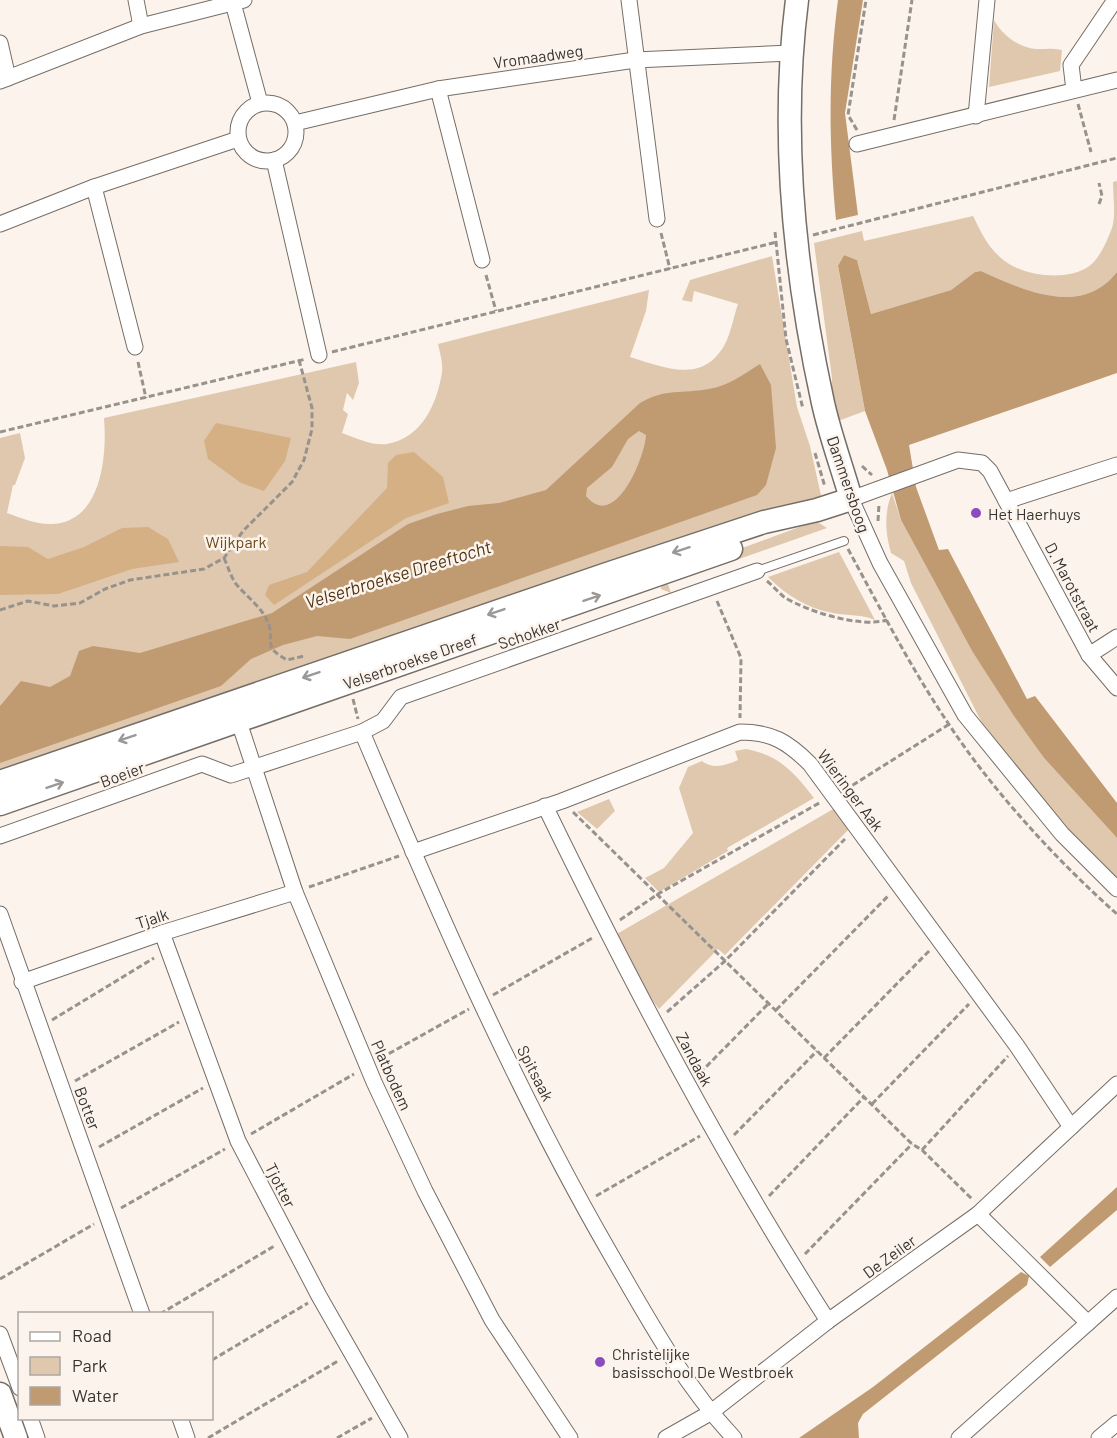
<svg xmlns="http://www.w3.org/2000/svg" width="1117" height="1438" font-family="Barlow,sans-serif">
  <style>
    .green { fill: #dfc8ae }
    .forest { fill: #d5b085 }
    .water { fill: #c09b72; fill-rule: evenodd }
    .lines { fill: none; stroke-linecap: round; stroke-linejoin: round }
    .lane-casing { stroke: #756e67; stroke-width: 10 }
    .street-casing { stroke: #756e67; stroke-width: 17 }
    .secondary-casing { stroke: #756e67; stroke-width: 25 }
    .path { stroke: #98928d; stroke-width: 3; stroke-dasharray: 6 3; stroke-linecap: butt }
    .lane { stroke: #fff; stroke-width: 8 }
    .street { stroke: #fff; stroke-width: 15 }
    .secondary { stroke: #fff; stroke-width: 22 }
    .oneway { stroke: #9a9998 }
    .poi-dot { fill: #8c4cc1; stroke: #fcf4ec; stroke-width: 2 }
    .labels { text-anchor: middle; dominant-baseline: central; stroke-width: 5; stroke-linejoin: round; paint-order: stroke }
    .street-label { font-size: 16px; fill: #363330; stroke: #fcf4ec }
    .poi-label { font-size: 16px; fill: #363330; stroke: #fcf4ec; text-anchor: start }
    .park-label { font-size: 16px; fill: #704a19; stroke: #fcf4ec }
    .water-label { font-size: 18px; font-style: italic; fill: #4e3412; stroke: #fcf4ec }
  </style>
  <rect width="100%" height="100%" fill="#fcf4ec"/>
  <g class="green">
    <path d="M994 20C1002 35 1019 48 1037 49 1046 49 1053 48 1062 50L1060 71 989 87Z"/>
    <path d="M1117 181V272C1082 318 1023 290 981 271L975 272 951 290 871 314 857 260 844 255 838 267 865 411 838 421 832 414V378L814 243 862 231 864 241 973 216C981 232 987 246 1001 258 1021 276 1065 282 1088 267 1099 260 1107 241 1112 228 1116 215 1113 196 1113 182Z"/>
    <path d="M772 256 797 407 810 446 822 500 0 780V438L20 433 25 458 15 485H13L7 513C21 518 37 525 53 524 102 521 107 456 104 418L356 362 359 383 353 400 347 393 343 410 348 414 342 433C356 438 372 446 387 444 422 438 437 404 442 372 443 363 440 353 438 344L649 290 646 311 630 357C660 366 697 383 720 352 730 340 733 318 738 304L694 291 692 302 682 300 690 280Z"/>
    <path d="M892 493 901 520 972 651 1044 758 1117 838V880L1097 864 1047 807 981 721 911 583 904 561 891 553C885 532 884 513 892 493Z"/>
    <path d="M816 521 827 528 668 584 671 593 661 589V581L666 576Z"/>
    <path d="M839 552 875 620C861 614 848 616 833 613 808 609 786 595 768 577Z"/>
    <path d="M746 749C779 755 794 772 814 798L727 848 728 851 659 892 645 878 664 868 693 833 679 788 688 767 702 761C713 770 726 765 738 760L735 751Z"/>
    <path d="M609 799 615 811 597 829 577 812Z"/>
    <path d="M835 808 849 829 725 955 718 949 659 1009 647 993 615 935Z"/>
  </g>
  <g class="forest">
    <path d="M216 423 291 438 285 461 264 491 241 483 208 459 204 441Z"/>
    <path d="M414 452 443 477 449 503 406 518 274 605 265 595 269 585 307 572 387 488 388 463 396 455Z"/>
    <path d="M148 527 168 539 179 562 132 569 58 594 0 595V546L28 547 48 559 84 547 122 528Z"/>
  </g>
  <g class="water">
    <path d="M838 0H863L845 113 858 215 836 220C829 144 828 75 838 0Z"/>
    <path d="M844 255 857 260 871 314 951 290 975 272 981 271C1023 290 1081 318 1117 272V373L909 445 916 487 939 550 948 549 1027 699 1035 696 1117 803V838L1044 758 1014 716 972 651 901 520 887 470 865 411 838 266Z"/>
    <path d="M760 364 771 385 776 448 766 485 757 495 350 639 317 636 283 645 251 659 221 686 0 763V706L21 681 50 687 70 676 79 651 93 646 140 653 272 613 408 524 437 514 468 506 499 503 546 490 640 403C666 388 681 394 709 389 728 386 744 374 760 364ZM639 431 646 435C645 457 615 532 586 496L587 488 612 467 628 439Z"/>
    <path d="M1117 1187V1210L1050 1267 1040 1257Z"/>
    <path d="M1021 1272 1029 1276 1027 1285 863 1414 858 1423 859 1438H799L873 1387Z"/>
  </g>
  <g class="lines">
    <g class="lane-casing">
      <path id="lane" d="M757 571 844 541"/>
    </g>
    <g class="street-casing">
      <g id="street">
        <path d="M136 0 141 26"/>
        <path d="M629 0 657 219"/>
        <path d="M233 3 260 103"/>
        <path d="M0 43 8 78"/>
        <path d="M0 81 141 26 244 0"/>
        <path d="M438 89 482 260"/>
        <path d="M1074 90 1071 65 1115 0"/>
        <circle cx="267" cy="132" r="29"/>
        <path d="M976 116 987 0"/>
        <path d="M295 123 438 89 635 60 791 53"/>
        <path d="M857 144 1117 80"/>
        <path d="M274 160 319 355"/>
        <path d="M94 187 135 347"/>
        <path d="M0 224 94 187 238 139"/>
        <path d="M1006 501 1117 465"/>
        <path d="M1089 655 1117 637"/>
        <path d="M1117 688 1089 655 990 471 982 463 958 460 851 499 880 563 965 715 1062 834 1117 889"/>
        <path d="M236 713 295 892 374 1082 425 1191 492 1320 570 1438"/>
        <path d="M362 732C437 909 514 1087 610 1253 647 1317 683 1384 734 1438"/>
        <path d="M545 806C631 983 722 1156 828 1321"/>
        <path d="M0 836 202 764 231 775 362 732 383 721 401 697 757 571"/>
        <path d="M413 852 562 801 740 732C772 732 788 742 810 764L1017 1046 1071 1127"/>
        <path d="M0 914 142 1314"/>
        <path d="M162 933 238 1141 319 1296 400 1438"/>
        <path d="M22 982 162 933 295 892"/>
        <path d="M978 1214 1088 1323"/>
        <path d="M0 1334 20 1388"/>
        <path d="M30 1418 37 1438"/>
        <path d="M180 1418 187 1438"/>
        <path d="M666 1438 710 1413 828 1321 978 1214 1117 1084"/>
        <path d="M959 1438 1117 1297"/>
        <path d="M1099 1438 1117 1423"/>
      </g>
    </g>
    <g class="secondary-casing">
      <g id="secondary">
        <path d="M0 782 607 574 764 522 817 510 851 499C842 467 830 435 823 403 794 271 780 134 797 0"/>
        <path d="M0 804 731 549"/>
        <path d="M0 1394 16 1438"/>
      </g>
    </g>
    <g class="path">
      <path d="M1078 104 1091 152"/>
      <path d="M894 120 912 0"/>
      <path d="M857 130 848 115 866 0"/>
      <path d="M1099 204 1102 196 1099 183"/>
      <path d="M775 232 786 339 803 409"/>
      <path d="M661 233 670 269"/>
      <path d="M813 235 1117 158"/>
      <path d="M486 275 496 311"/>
      <path d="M332 352 777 242"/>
      <path d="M138 362 146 398"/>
      <path d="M0 432 306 359"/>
      <path d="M815 453 825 487"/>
      <path d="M862 466 872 475"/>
      <path d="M878 521 879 504"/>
      <path d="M848 549C880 608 911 668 948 723 992 790 1057 861 1117 914"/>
      <path d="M224 558C228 567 231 577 236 584 247 597 264 609 269 625 274 646 263 646 287 660L304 656"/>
      <path d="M767 581C773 586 778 592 784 597 808 612 861 628 887 620"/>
      <path d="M717 601 741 658 740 718"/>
      <path d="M0 610 28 601 54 606 80 603 105 589 130 580 204 569 224 558 243 531 292 482 304 460 312 429V408L299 360"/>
      <path d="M353 699 358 719"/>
      <path d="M845 790 951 723"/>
      <path d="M573 812 912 1144 922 1150 973 1200"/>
      <path d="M309 887 399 856"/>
      <path d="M620 920 658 894 821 802"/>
      <path d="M493 995 594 937"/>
      <path d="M776 1010 888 896"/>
      <path d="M667 1012 725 961 845 839"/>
      <path d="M52 1020 154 958"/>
      <path d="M381 1058 469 1009"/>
      <path d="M824 1058 930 950"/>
      <path d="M700 1073 769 1003"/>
      <path d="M75 1081 179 1022"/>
      <path d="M872 1104 969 1004"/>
      <path d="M251 1134 354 1074"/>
      <path d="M734 1135 817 1051"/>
      <path d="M99 1147 203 1088"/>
      <path d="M922 1150 1008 1056"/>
      <path d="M596 1196 700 1136"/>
      <path d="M769 1196 864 1097"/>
      <path d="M121 1208 225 1149"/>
      <path d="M805 1254 912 1144"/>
      <path d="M0 1279 94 1224"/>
      <path d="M160 1314 276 1245"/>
      <path d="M212 1360 308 1303"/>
      <path d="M208 1438 338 1361"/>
      <path d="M337 1438 372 1418"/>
    </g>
    <use href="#lane" class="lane"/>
    <use href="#street" class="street"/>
    <use href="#secondary" class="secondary"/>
  </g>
  <defs><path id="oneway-shaft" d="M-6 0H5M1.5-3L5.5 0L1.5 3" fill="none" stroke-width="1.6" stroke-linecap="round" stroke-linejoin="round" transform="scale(1.5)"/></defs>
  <g class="oneway">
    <use href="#oneway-shaft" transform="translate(681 550) rotate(162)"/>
    <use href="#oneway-shaft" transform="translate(592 598) rotate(-19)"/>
    <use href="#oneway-shaft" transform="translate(496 612) rotate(161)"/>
    <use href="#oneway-shaft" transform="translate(311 675) rotate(161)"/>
    <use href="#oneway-shaft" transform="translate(127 738) rotate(161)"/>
    <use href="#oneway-shaft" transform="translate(55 785) rotate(-19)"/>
  </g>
  <g class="poi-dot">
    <circle cx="976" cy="513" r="6"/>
    <circle cx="600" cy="1362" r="6"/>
  </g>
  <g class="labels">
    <g class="street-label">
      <text transform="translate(538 56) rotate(-8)">Vromaadweg</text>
      <text transform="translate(849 484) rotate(71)">Dammersboog</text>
      <text transform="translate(1073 587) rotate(62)">D. Marotstraat</text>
      <text transform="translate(529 633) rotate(-19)">Schokker</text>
      <text transform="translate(410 661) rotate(-19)">Velserbroekse Dreef</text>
      <text transform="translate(122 774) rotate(-20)">Boeier</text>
      <text transform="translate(851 790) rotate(53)">Wieringer Aak</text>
      <text transform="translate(152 918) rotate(-18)">Tjalk</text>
      <text transform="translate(695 1059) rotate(62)">Zandaak</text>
      <text transform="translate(536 1073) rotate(63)">Spitsaak</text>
      <text transform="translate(392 1075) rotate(66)">Platbodem</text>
      <text transform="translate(88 1108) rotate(69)">Botter</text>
      <text transform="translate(281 1185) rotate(63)">Tjotter</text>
      <text transform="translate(889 1256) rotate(-36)">De Zeiler</text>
    </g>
    <g class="poi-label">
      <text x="988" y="513">Het Haerhuys</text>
      <text x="612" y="1353">Christelijke<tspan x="612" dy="18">basisschool De Westbroek</tspan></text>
    </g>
    <g class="park-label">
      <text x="236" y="541">Wijkpark</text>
    </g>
    <g class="water-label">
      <text transform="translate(398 574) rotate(-17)">Velserbroekse Dreeftocht</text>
    </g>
  </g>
  <rect x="18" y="1312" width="195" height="108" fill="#fcf4ec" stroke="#ada7a1" stroke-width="1.5"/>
  <rect x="30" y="1332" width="30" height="9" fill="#ffffff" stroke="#ada7a1" stroke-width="1.5"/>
  <text x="72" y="1342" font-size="18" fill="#363330">Road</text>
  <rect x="30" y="1357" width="30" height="18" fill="#dfc8ae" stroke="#ada7a1" stroke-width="1.5"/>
  <text x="72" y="1372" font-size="18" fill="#363330">Park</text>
  <rect x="30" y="1387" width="30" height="18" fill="#c09b72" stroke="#ada7a1" stroke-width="1.5"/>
  <text x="72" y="1402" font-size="18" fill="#363330">Water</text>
</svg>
